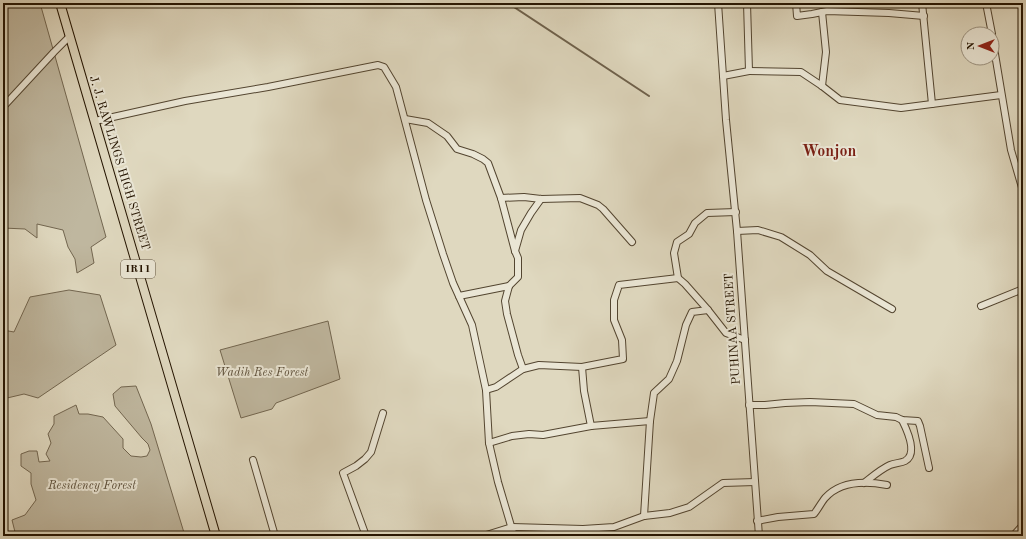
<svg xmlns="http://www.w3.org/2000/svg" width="1026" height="539" font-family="'Old Standard TT',serif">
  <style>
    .green { fill: #bfb79f; stroke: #726650 }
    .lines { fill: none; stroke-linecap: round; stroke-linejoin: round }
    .stream { stroke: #6e614c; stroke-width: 2 }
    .minor-casing { stroke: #534530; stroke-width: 8 }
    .major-casing { stroke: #241401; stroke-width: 10 }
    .minor { stroke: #eae6d5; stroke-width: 6 }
    .major { stroke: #dfd8bf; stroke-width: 8 }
    .labels { text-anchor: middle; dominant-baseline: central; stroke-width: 4; stroke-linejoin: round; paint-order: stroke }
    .shield { fill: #eae6d5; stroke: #5f5341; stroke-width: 1 }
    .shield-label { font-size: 11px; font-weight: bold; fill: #241401 }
    .street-label { font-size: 12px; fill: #241401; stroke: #eae6d5 }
    .park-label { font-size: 12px; font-style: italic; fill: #5a4d38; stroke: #eae6d5 }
    .district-label { font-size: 16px; font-weight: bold; fill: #7a1f14; stroke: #eae6d5 }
  </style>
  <rect width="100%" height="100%" fill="#dfd8bf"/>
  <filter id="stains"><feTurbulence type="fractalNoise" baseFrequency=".005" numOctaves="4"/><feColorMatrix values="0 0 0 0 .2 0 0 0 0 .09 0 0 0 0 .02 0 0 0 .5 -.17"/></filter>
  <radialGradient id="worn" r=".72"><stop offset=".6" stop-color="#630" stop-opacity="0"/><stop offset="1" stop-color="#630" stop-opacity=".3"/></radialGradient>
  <g class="green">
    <path d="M3 3H40L106 237 91 247 94 263 77 273 75 259 68 247 63 230 37 224V238L25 229 3 228V199L5 183V141H3Z"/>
    <path d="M69 290 100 295 116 345 38 398 24 394 3 399V330L14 332 30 297Z"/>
    <path d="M328 321 340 379 276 403 272 409 241 418 220 350Z"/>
    <path d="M136 386 151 424 185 536H16L12 520 25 515 36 500 31 484V473L21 466V454L29 451H37L39 462 50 461 46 454 51 443 48 434 54 424V416L76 405 79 414H88L103 417 123 439V448L131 456 141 457 147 456 150 450 148 444 142 438 115 406 113 394 121 387Z"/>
  </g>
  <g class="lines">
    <path class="stream" d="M508 3 649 96"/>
    <g class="minor-casing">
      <g id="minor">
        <path d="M718 3 726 120 737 231 759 536"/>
        <path d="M796 3 797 16 812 14 827 11 889 13 924 16"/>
        <path d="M922 3 932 104"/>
        <path d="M986 3 992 34"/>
        <path d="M822 12 826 52 822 86"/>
        <path d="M992 36 1011 150 1023 191"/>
        <path d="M749 71 801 72 822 86 840 100 901 108 1001 95"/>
        <path d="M723 76 749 71 747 3"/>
        <path d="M3 107 54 52 70 36"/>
        <path d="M405 119 428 123 447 136 457 149 473 154 483 159 488 163 501 198 515 251 518 258V277L509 286 505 301 507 314 518 355 523 369"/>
        <path d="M95 121 185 101 268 87 378 65 384 67 396 87 426 200 443 254 453 283 472 325 486 390 489 443 498 482 514 536"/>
        <path d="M501 198 524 197 541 199 580 198 598 205 603 209 632 242"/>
        <path d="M736 212 707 213 695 223 689 234 677 242 674 253 678 278 685 284 708 310 726 333 745 340"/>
        <path d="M737 231 758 230 781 237 810 255 827 271 892 309"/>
        <path d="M515 251 521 230 531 213 541 199"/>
        <path d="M459 296 509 286"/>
        <path d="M981 306 1023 289"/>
        <path d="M582 367 584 391 591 426"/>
        <path d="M486 390 496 387 523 369 539 365 582 367 623 359 622 340 614 320V300L619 285 678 278"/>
        <path d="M749 405H765L785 403 810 402 854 404 877 415 896 417 902 420 918 421 920 426 929 468"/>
        <path d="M489 443 512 436 529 434 543 435 591 426 650 421"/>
        <path d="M253 460 275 536"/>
        <path d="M864 483C873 476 881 469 890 465 895 463 901 463 905 461 918 454 907 430 902 420"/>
        <path d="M644 516 650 421 654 393 669 379 677 361 686 325 692 312 708 310"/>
        <path d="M757 521 778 517 814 514C818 509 821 503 825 498 841 480 866 481 887 485"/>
        <path d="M366 536 343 473 356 466 365 459 371 452 383 413"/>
        <path d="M483 536 512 527 583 529 614 527 644 516 670 513 689 507 723 483 755 482"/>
        <path d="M1013 536 1023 525"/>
      </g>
    </g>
    <g class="major-casing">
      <path id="major" d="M60 3 216 536"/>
    </g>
    <use href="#minor" class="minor"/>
    <use href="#major" class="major"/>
  </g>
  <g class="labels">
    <rect class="shield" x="121" y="260" width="34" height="18" rx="3"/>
    <g class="shield-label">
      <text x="138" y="269">IR11</text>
    </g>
    <g class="street-label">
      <text transform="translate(119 163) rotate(73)">J. J. RAWLINGS HIGH STREET</text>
      <text transform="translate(733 329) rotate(-94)">PUHINAA STREET</text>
    </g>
    <g class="park-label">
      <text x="262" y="373">Wadih Res Forest</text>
      <text x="92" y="486">Residency Forest</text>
    </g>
    <g class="district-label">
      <text x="829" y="152">Wonjon</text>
    </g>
  </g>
  <rect width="1026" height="539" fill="none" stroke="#dfd8bf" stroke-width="16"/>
  <rect x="4" y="4" width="1018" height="531" fill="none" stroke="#241401" stroke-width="2"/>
  <rect x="8" y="8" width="1010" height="523" fill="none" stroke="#241401"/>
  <g transform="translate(980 46) rotate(270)"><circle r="19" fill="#eae6d5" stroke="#9b9280"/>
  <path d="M0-3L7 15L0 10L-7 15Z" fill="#8f2418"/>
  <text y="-6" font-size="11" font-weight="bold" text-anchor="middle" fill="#241401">N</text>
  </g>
  <rect width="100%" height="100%" filter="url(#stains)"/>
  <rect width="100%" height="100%" fill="url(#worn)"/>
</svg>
